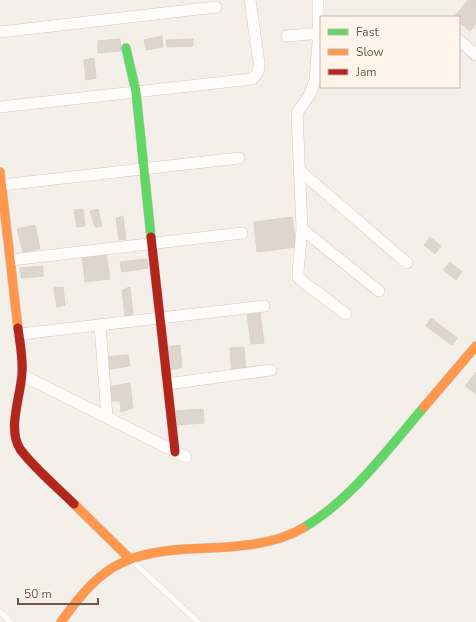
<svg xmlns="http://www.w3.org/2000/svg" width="476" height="622" font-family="'Nunito Sans',sans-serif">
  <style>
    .building { fill: #ded5cf; stroke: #ddd2cc }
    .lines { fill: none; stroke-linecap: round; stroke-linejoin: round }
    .lane-casing { stroke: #d2cbc4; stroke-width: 6 }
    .street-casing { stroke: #d2cbc4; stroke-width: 12 }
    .fast-casing { stroke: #d4ccc6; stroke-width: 10 }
    .slow-casing { stroke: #d4ccc6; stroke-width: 10 }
    .jam-casing { stroke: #d4ccc6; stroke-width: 10 }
    .lane { stroke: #fefdfc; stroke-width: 5.5 }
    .street { stroke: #fefdfc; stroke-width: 11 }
    .fast { stroke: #63d668; stroke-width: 9 }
    .slow { stroke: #ff974d; stroke-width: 9 }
    .jam { stroke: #b3261e; stroke-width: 9 }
  </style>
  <rect width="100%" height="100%" fill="#f5efe9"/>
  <g class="building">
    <path d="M468 0H476V24L470 31 460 23 463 20 458 17H454Z"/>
    <path d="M162 36 163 47 146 50 144 40Z"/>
    <path d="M120 39 121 51 98 53V41Z"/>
    <path d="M193 39V46L167 47 166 40Z"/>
    <path d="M94 58 96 78 86 80 84 60Z"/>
    <path d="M83 209 85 226 77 227 74 210Z"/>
    <path d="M98 209 102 226 95 227 90 211Z"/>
    <path d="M123 216 126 239 119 240 116 218Z"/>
    <path d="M292 217 296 247 257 252 254 222Z"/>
    <path d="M35 225 40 249 23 252 17 229Z"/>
    <path d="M430 237 441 246 435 254 424 245Z"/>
    <path d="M106 252 110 279 85 282 82 255Z"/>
    <path d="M147 259 148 268 122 272 120 262Z"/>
    <path d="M450 262 462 272 456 280 443 270Z"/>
    <path d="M43 266V276L21 278 20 268Z"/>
    <path d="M63 287 65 305 57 307 54 288Z"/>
    <path d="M130 287 133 314 125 316 122 290Z"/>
    <path d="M260 312 264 343 251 344 247 313Z"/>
    <path d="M431 318 457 338 452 345 426 326Z"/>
    <path d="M180 345 182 367 170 370 166 347Z"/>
    <path d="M244 347 246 372 232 373 230 348Z"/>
    <path d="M128 355 130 366 105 370V357Z"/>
    <path d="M476 372V394L465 386Z"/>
    <path d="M130 383 133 408 121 412 120 401H109L108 387Z"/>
    <path d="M203 409 204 423 176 425 175 411Z"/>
  </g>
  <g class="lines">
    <g class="lane-casing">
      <g id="lane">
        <path d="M131 560 198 622"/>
        <path d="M0 612 11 622"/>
      </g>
    </g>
    <g class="street-casing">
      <g id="street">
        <path d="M318 0V42L315 80 310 94 297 113 302 229 298 272V277L301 280 346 314"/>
        <path d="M0 32 216 7"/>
        <path d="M287 36 321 33"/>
        <path d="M459 40 476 55"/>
        <path d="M0 107 252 79C258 74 259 71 259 63L250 0"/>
        <path d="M299 170 407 263"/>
        <path d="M2 185 239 158"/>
        <path d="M302 229 379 291"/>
        <path d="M11 260 242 233"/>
        <path d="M100 325 107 417"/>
        <path d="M20 334 264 306"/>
        <path d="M22 375 186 457"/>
        <path d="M167 384 271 370"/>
      </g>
    </g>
    <g class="fast-casing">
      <g id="fast">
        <path d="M126 48 136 92 151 237"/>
        <path d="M303 528C351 500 388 449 424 407"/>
      </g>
    </g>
    <g class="slow-casing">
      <g id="slow">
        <path d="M0 172 18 328"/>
        <path d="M424 407 476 346"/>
        <path d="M74 504 130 559"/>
        <path d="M61 622C98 570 121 553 186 549 204 548 221 548 238 546 261 544 283 540 303 528"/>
      </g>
    </g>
    <g class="jam-casing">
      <g id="jam">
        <path d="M151 237 175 452"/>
        <path d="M18 328C20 343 23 358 22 373 21 396 7 428 20 449 34 468 57 487 74 504"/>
      </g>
    </g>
    <use href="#lane" class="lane"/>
    <use href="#street" class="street"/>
    <use href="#fast" class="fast"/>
    <use href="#slow" class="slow"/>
    <use href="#jam" class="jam"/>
  </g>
  <rect x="320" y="16" width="140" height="72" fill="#fef4ea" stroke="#c6b5aa"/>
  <rect x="328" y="29" width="20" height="6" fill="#63d668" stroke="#c6b5aa"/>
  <text x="356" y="36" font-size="12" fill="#71564b">Fast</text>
  <rect x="328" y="49" width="20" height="6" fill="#ff974d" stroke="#c6b5aa"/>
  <text x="356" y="56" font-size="12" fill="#71564b">Slow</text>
  <rect x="328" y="69" width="20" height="6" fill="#b3261e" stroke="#c6b5aa"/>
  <text x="356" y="76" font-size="12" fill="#71564b">Jam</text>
  <path d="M18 598v6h80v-6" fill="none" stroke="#71564b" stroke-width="2"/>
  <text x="24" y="598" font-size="12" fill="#71564b" stroke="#fef4ea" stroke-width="3" paint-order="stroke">50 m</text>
</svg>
